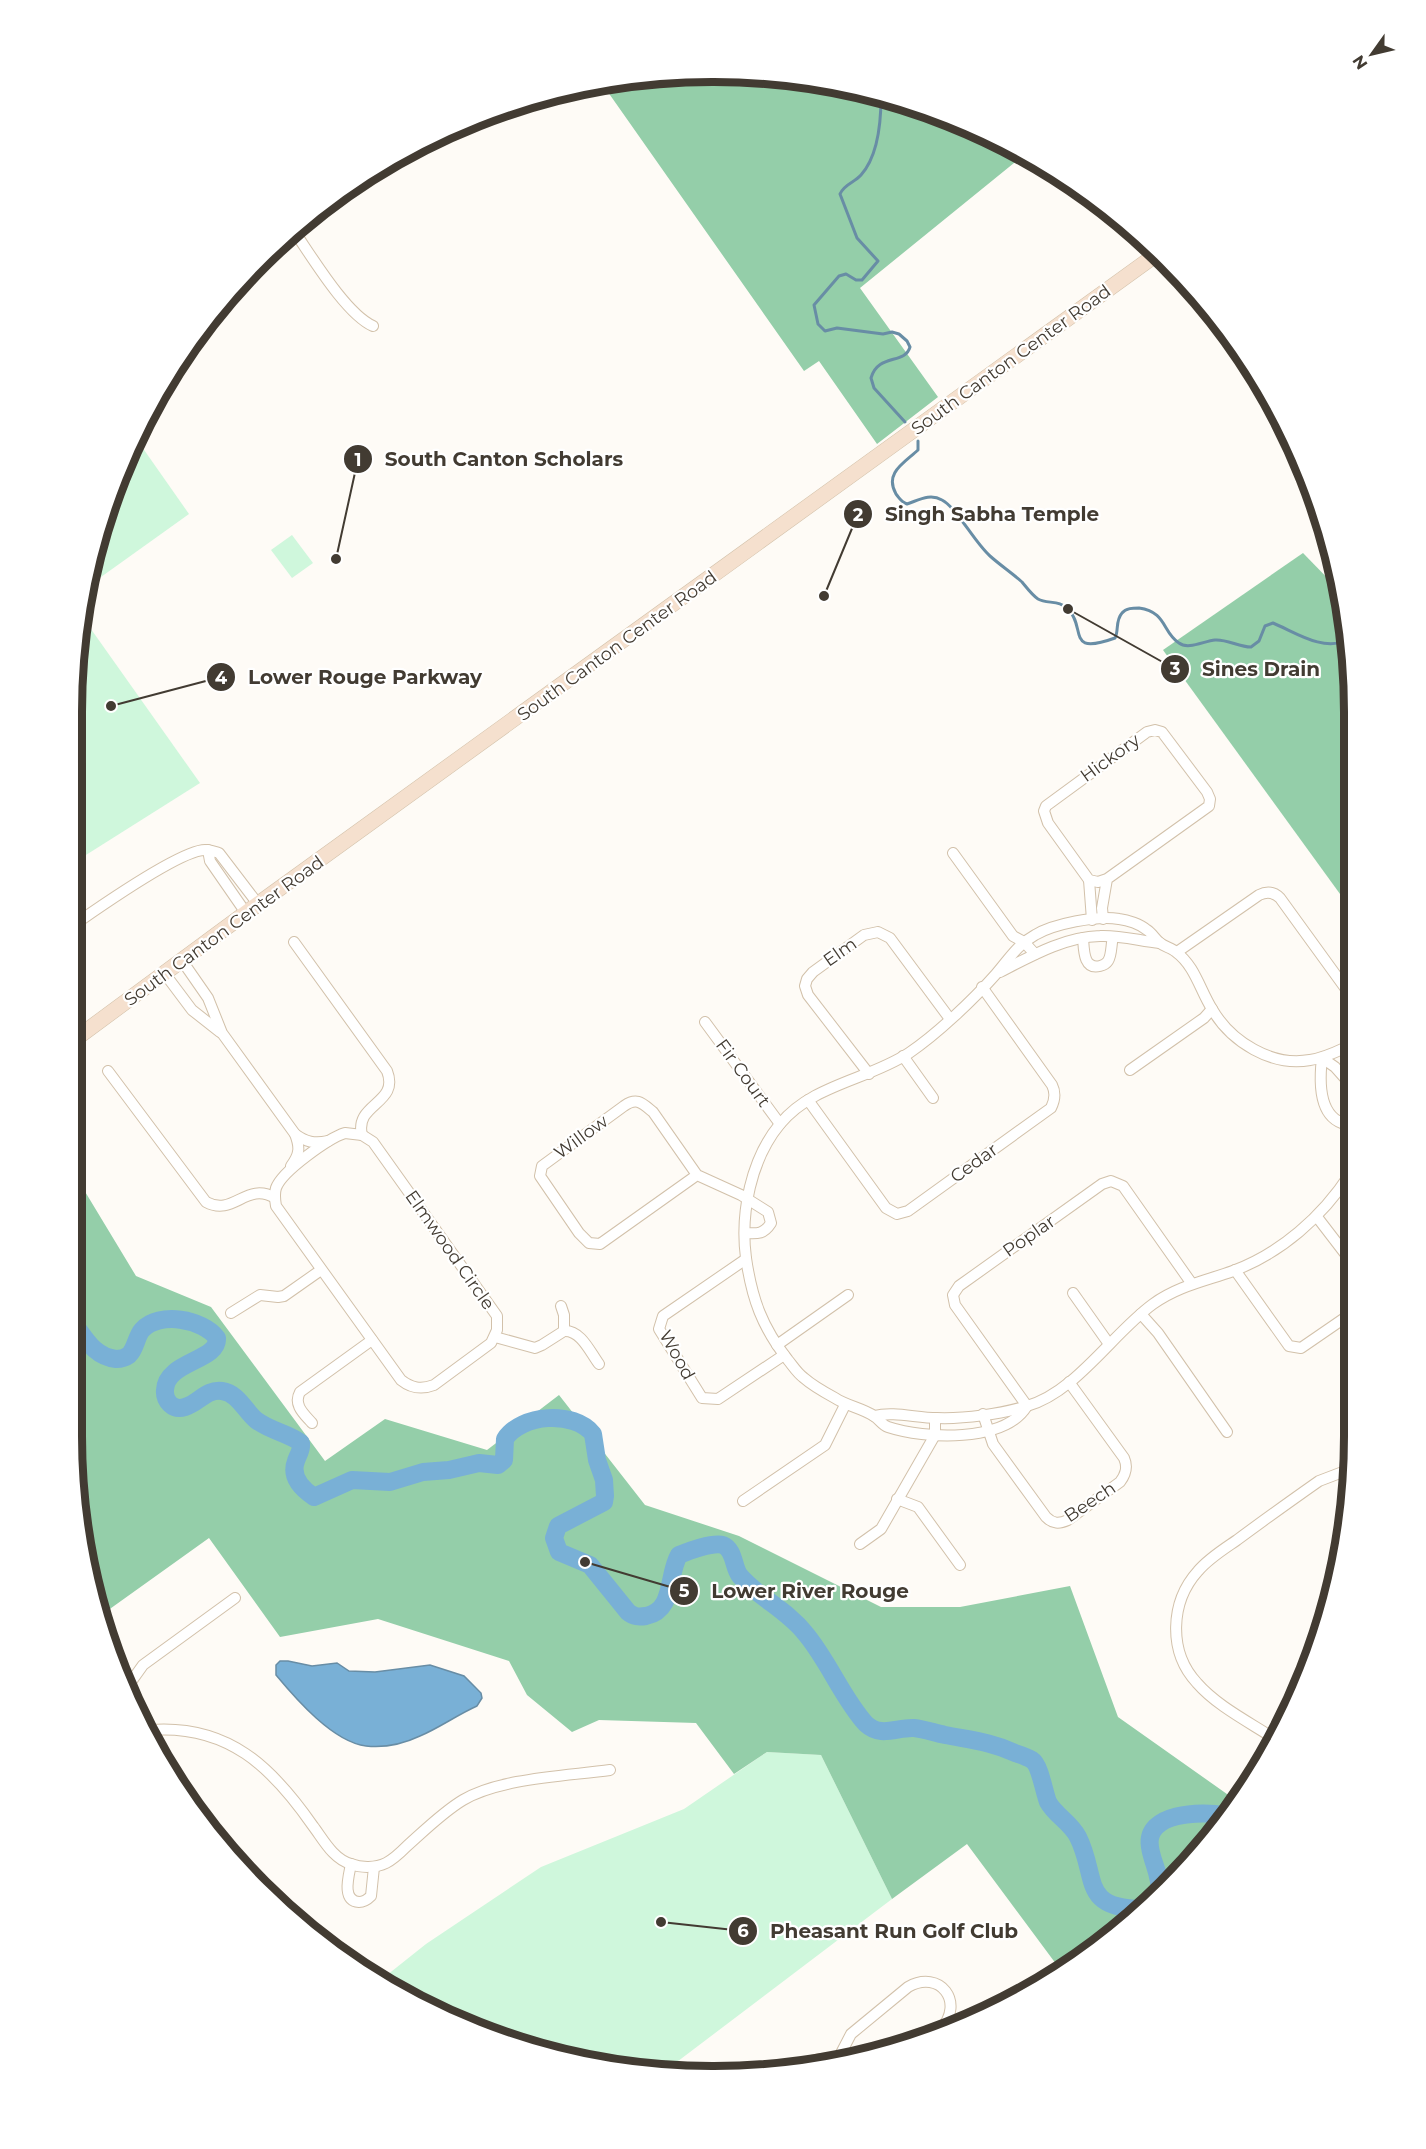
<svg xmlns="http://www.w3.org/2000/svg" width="1426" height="2149" font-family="Montserrat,sans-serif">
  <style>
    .green { fill: #cff7dc }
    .forest { fill: #94cea9 }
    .water { fill: #79b0d6; stroke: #688da5; stroke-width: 1.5 }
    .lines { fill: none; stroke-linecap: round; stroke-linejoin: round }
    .stream { stroke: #688da5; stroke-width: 3 }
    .river { stroke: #79b0d6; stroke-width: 18 }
    .minor-casing { stroke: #d2c1aa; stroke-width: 12 }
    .secondary-casing { stroke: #d2c1aa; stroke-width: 16 }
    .minor { stroke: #fff; stroke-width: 10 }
    .secondary { stroke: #f5e0ce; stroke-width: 15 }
    .labels { text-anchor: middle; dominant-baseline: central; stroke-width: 4.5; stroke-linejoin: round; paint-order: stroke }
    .street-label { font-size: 18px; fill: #423b32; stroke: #fff }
    .rim { fill: none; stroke: #423b32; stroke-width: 8 }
    .leader { fill: none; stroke: #423b32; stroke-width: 2 }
    .callout-dot { fill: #423b32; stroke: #fff; stroke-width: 2 }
    .mark-label { font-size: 18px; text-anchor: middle; font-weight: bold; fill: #fff }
    .callout-label { font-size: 20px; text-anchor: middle; font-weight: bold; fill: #423b32; stroke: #fff; stroke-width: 4.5; stroke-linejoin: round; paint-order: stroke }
  </style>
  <rect width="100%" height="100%" fill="#fefbf6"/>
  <g class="green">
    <path d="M135 437 189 514 87 587 106 507Z"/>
    <path d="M292 535 313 563 292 578 271 550Z"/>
    <path d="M81 615 200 783 78 860V629Z"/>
    <path d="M767 1752 821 1755 892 1899 661 2074 547 2055 468 2028 382 1979 426 1944 541 1867 684 1809Z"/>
  </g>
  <g class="forest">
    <path d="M671 73 797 78 919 106 1025 154 860 288 938 397 877 444 819 361 804 371 603 85Z"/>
    <path d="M1303 553 1339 590 1353 671 1352 903 1348 905 1163 650Z"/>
    <path d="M78 1180 136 1276 211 1307 325 1461 385 1419 487 1450 559 1395 645 1505 739 1536 881 1607H960L1070 1586 1118 1717 1234 1799 1195 1859 1103 1944 1062 1972 967 1844 892 1899 821 1755 767 1752 734 1774 696 1723 599 1720 572 1732 527 1695 509 1661 378 1619 280 1637 209 1538 100 1616 78 1520Z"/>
  </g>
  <path class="water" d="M280 1661H288L312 1666 337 1663 349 1671 375 1672 430 1665 464 1676 481 1693 482 1698 477 1706C457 1715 439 1728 420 1736 403 1744 384 1748 366 1746 333 1742 296 1699 276 1675V1665Z"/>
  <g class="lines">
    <g class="stream">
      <path d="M881 97C881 122 878 156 861 175 854 183 844 184 840 194L857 238 878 261 862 280H856L846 274 839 276 814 305 818 324 825 331 837 328 883 334 892 332 899 334 907 341 910 347C905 365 878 353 871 378L874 388 905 422"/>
      <path d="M918 441V450C904 463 884 473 896 494 900 499 901 502 907 504 919 500 930 493 942 500 957 508 974 542 990 556 1000 565 1012 573 1022 582 1027 588 1032 595 1038 599 1047 604 1060 600 1068 609 1087 628 1065 656 1115 638 1119 631 1115 621 1122 613 1126 608 1133 608 1139 608 1167 612 1162 632 1179 643 1188 650 1204 641 1215 640 1227 639 1239 647 1251 647L1259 641 1265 626 1273 623C1295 632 1323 652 1347 640"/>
    </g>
    <g class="river">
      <path d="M78 1329C88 1343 97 1357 116 1359 121 1359 125 1358 129 1355 136 1348 136 1337 142 1330 159 1311 203 1319 217 1338 219 1361 166 1361 165 1390 164 1401 173 1411 185 1407 199 1403 206 1389 222 1391 238 1393 245 1411 256 1420 270 1431 288 1433 301 1443 302 1451 298 1454 296 1461 290 1477 302 1489 314 1497L352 1480 390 1482 423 1472 449 1470 479 1463 498 1465 504 1460 505 1439C521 1414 574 1410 593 1434L597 1460 604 1480 605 1496 604 1502 558 1526 554 1538 559 1552 590 1565 628 1612C634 1617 639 1617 646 1616 675 1610 667 1575 679 1555 688 1551 713 1542 723 1545 735 1550 733 1568 740 1576 759 1598 787 1610 805 1633 828 1660 843 1699 866 1724 881 1738 897 1727 914 1728 924 1729 935 1733 945 1735 970 1740 992 1742 1015 1753 1021 1755 1027 1757 1032 1760 1040 1765 1044 1792 1048 1802 1055 1815 1071 1823 1078 1837 1098 1877 1080 1908 1141 1909"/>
      <path d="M1159 1893C1162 1877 1152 1863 1150 1847 1144 1812 1202 1811 1224 1815"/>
    </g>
    <g class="minor-casing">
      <g id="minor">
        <path d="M294 231C312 257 346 314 373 326"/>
        <path d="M208 850 210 861 246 913"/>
        <path d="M953 853 1013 936 1024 942 1035 954"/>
        <path d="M1089 880 1092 920"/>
        <path d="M1103 919 1102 908 1107 879 1209 806 1210 799 1207 792 1162 732 1155 730 1147 732 1046 806 1044 811 1048 823 1089 880 1098 882 1107 879"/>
        <path d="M78 922C101 906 181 850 205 850 210 850 215 852 219 853L258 904"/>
        <path d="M1083 938C1084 949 1083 970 1100 966 1104 965 1106 964 1108 961 1112 955 1111 944 1113 937"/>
        <path d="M294 942 387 1071C400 1104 354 1103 362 1135"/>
        <path d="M1177 952 1259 895C1267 891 1274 892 1280 898L1351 996"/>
        <path d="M183 962 208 998 222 1033 295 1134C300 1147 300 1154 291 1166"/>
        <path d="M1000 972C1031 956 1064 937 1100 936 1120 935 1140 941 1160 943"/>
        <path d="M165 974 192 1010 220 1032"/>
        <path d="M705 1022 780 1124"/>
        <path d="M903 1056 933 1098"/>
        <path d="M1322 1058C1319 1083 1318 1121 1350 1125"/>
        <path d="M1322 1058 1335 1067 1351 1085"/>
        <path d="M1130 1070 1204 1018 1212 1009"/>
        <path d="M108 1071 206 1202C234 1217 246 1181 275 1198"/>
        <path d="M869 1074 808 995 805 986 807 979 813 972 864 935 878 932 890 938 950 1019"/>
        <path d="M808 1100 886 1208 897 1214 908 1211 1051 1108C1055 1100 1056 1093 1052 1085L982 987"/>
        <path d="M345 1133 362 1135 373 1142 497 1316V1330L491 1343 434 1385C421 1390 411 1388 401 1380L276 1206C275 1200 274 1194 276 1188 282 1171 329 1138 345 1133Z"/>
        <path d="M295 1134C306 1142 314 1144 328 1141"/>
        <path d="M697 1175 600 1244 589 1243 579 1233 540 1176 542 1166 624 1106C637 1097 642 1103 653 1112L697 1175 741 1195 768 1212 771 1223C764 1234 758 1234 745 1233"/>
        <path d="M1317 1217 1350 1260"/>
        <path d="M746 1259 663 1316 659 1329 702 1398 718 1399 784 1355"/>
        <path d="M1235 1270 1289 1346 1301 1348 1349 1315"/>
        <path d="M1073 1293 1109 1344"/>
        <path d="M561 1306 564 1315V1331"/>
        <path d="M231 1313 260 1295 278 1297 284 1296 321 1270"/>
        <path d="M1141 1314 1158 1333 1227 1432"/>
        <path d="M564 1331C581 1330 590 1352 599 1364"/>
        <path d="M495 1337 535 1348 542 1345 564 1331"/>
        <path d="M777 1345 848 1295"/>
        <path d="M1027 1406C1005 1443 924 1439 888 1427 882 1425 880 1420 874 1416 862 1408 847 1406 835 1398 824 1392 813 1386 804 1378 797 1373 793 1366 788 1360 762 1327 752 1299 746 1258 740 1213 751 1159 780 1124 813 1084 868 1080 909 1053 937 1034 973 1000 996 974 1009 959 1017 945 1035 935 1053 924 1097 915 1119 919 1128 920 1140 924 1147 930 1152 933 1155 939 1160 943 1165 947 1172 948 1176 952 1195 966 1200 990 1212 1009 1231 1042 1272 1067 1310 1060 1325 1058 1338 1051 1351 1045"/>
        <path d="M1027 1406 955 1305 953 1295 959 1286 1102 1184 1111 1181 1123 1186 1192 1284"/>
        <path d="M983 1414 993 1444 1046 1517C1053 1524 1059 1524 1068 1520L1120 1482C1126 1474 1128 1467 1124 1458L1069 1382"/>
        <path d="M874 1416C894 1411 916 1418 937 1418 964 1419 1001 1414 1027 1406 1075 1393 1113 1333 1153 1304 1178 1286 1205 1281 1233 1271 1281 1253 1322 1217 1350 1174"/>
        <path d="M312 1423C304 1414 293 1405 300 1392L372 1340"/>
        <path d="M897 1499 918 1507 960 1565"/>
        <path d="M743 1501 825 1445 845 1405"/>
        <path d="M860 1544 881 1529 935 1435V1418"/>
        <path d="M128 1686 143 1665 235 1598"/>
        <path d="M150 1730C228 1724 272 1767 313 1826 323 1839 333 1859 351 1864 361 1868 376 1868 386 1863 394 1859 401 1852 407 1846 425 1830 443 1812 463 1800 500 1778 567 1776 610 1770"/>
        <path d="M1275 1739C1249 1722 1217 1706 1197 1683 1168 1652 1170 1602 1198 1571 1209 1558 1224 1549 1237 1540 1264 1520 1292 1500 1319 1481L1340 1473 1349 1472"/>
        <path d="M351 1864C349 1875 341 1901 359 1902 364 1902 367 1900 371 1896L374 1867"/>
        <path d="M838 2059 851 2034 908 1987C940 1969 965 2002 941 2029"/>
        <path d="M793 2069C809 2059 824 2056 843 2060"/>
      </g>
    </g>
    <g class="secondary-casing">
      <path id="secondary" d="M78 1037 258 904 1157 254"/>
    </g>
    <use href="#minor" class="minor"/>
    <use href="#secondary" class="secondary"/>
  </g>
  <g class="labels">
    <g class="street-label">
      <text transform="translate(1011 360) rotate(-36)">South Canton Center Road</text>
      <text transform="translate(617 646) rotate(-36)">South Canton Center Road</text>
      <text transform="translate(1110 758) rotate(-36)">Hickory</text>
      <text transform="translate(224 931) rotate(-36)">South Canton Center Road</text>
      <text transform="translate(840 952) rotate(-35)">Elm</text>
      <text transform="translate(743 1073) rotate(54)">Fir Court</text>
      <text transform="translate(581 1137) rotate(-36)">Willow</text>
      <text transform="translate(974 1163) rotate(-36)">Cedar</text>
      <text transform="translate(1029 1236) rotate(-35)">Poplar</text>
      <text transform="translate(450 1250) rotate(55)">Elmwood Circle</text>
      <text transform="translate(677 1355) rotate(61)">Wood</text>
      <text transform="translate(1090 1502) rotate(-34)">Beech</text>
    </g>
  </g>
  <path d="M0 0H1426V2149H0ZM712 82H714A630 630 0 0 1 1344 712V1436A630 630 0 0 1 714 2066H712A630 630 0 0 1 82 1436V712A630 630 0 0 1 712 82Z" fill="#fff" fill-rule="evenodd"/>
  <path class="rim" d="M712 82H714A630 630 0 0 1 1344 712V1436A630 630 0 0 1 714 2066H712A630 630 0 0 1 82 1436V712A630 630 0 0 1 712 82Z"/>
  <path class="leader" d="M336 559L358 459M824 596L858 514M1068 609L1175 669M111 706L221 677M585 1562L684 1591M661 1922L743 1931"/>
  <g class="callout-dot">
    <circle cx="336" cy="559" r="6"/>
    <circle cx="824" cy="596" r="6"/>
    <circle cx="1068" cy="609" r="6"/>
    <circle cx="111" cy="706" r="6"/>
    <circle cx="585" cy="1562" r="6"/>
    <circle cx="661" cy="1922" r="6"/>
    <circle cx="358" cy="459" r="15"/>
    <circle cx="858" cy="514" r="15"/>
    <circle cx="1175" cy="669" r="15"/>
    <circle cx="221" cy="677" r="15"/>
    <circle cx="684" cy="1591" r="15"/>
    <circle cx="743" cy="1931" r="15"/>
  </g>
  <g class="mark-label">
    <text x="358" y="466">1</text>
    <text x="858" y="521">2</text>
    <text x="1175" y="675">3</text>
    <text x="221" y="684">4</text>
    <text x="684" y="1597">5</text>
    <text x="743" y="1937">6</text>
  </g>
  <g class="callout-label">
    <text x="504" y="466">South Canton Scholars</text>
    <text x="992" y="521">Singh Sabha Temple</text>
    <text x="1261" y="676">Sines Drain</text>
    <text x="365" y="684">Lower Rouge Parkway</text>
    <text x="810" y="1598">Lower River Rouge</text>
    <text x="894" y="1938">Pheasant Run Golf Club</text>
  </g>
  <g transform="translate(1372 54) rotate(236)" stroke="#ffffff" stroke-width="4.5" paint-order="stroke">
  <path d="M0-4.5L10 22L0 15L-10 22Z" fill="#423b32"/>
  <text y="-9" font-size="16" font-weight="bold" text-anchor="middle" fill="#423b32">N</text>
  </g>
</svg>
